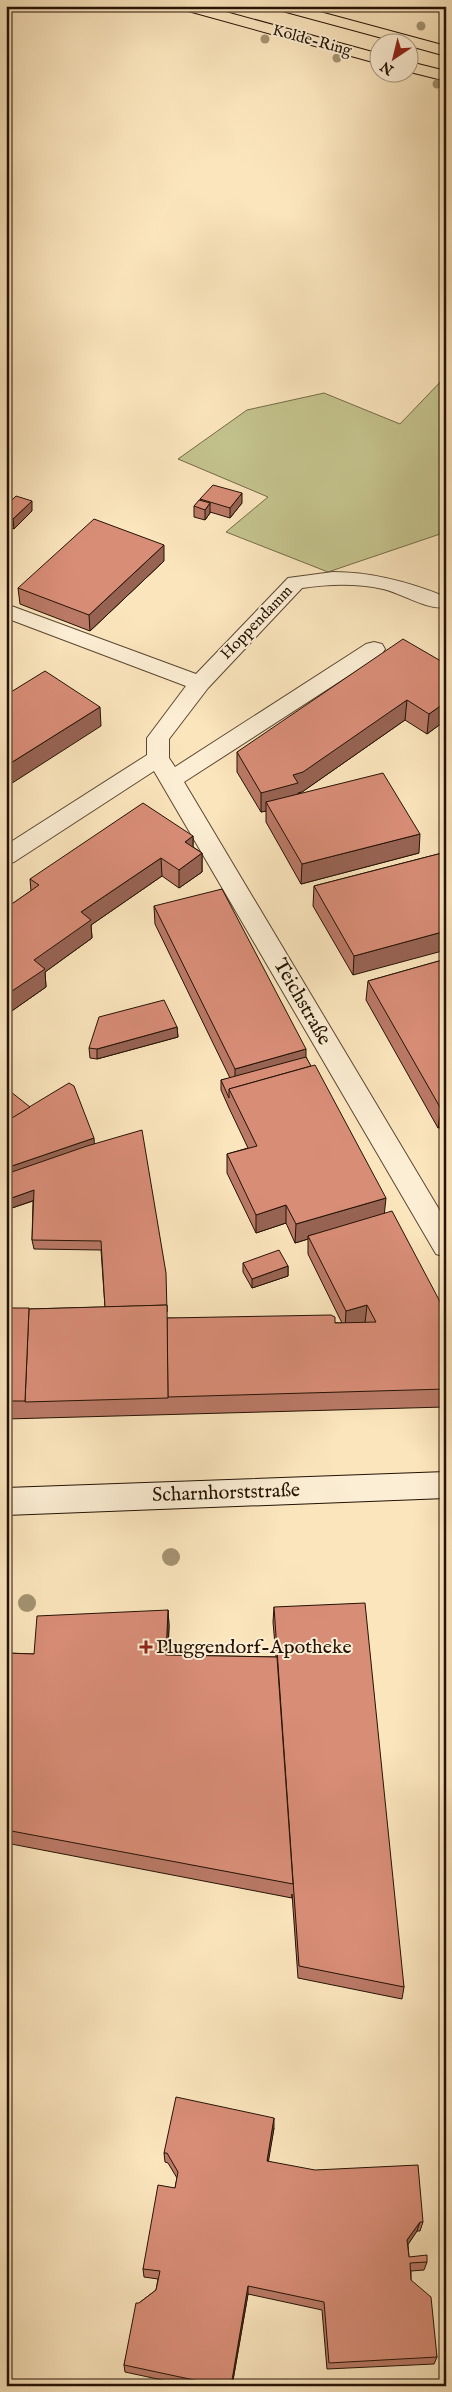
<svg xmlns="http://www.w3.org/2000/svg" width="452" height="2392" font-family="'IM FELL English',serif">
  <style>
    .green { fill: #c4c38d; stroke: #746a48 }
    .lines { fill: none; stroke-linecap: round; stroke-linejoin: round }
    .street-casing { stroke: #5a4732; stroke-width: 2 }
    .secondary-casing { stroke: #241204; stroke-width: 2 }
    .primary-casing { stroke: #241204; stroke-width: 2 }
    .street { fill: #fceed4; fill-rule: evenodd }
    .secondary { fill: #fceed4; fill-rule: evenodd }
    .primary { fill: #fbe5bd; fill-rule: evenodd }
    .tree { fill: #a49372 }
    .wall { fill: #ba7966; stroke: #241204 }
    .shaded-wall { fill: #976353; stroke: #241204 }
    .building { fill: #d88d77; stroke: #241204 }
    .poi-dot { fill: #8f2418; stroke: #fceed4; stroke-width: 2 }
    .labels { text-anchor: middle; dominant-baseline: central; stroke-width: 4; stroke-linejoin: round; paint-order: stroke }
    .far-street-label { font-size: 16px; fill: #241204; stroke: #fceed4 }
    .street-label { font-size: 20px; fill: #241204; stroke: #fceed4 }
    .poi-label { font-size: 20px; fill: #241204; stroke: #fceed4; text-anchor: start }
  </style>
  <rect width="100%" height="100%" fill="#fbe5bd"/>
  <filter id="stains"><feTurbulence type="fractalNoise" baseFrequency=".004" numOctaves="4"/><feColorMatrix values="0 0 0 0 .2 0 0 0 0 .09 0 0 0 0 .02 0 0 0 .5 -.17"/></filter>
  <radialGradient id="worn" r=".72"><stop offset=".6" stop-color="#630" stop-opacity="0"/><stop offset="1" stop-color="#630" stop-opacity=".3"/></radialGradient>
  <path class="green" d="M446 376V532L328 572 226 532 268 497 178 459 247 410 324 393 400 424Z"/>
  <g class="lines">
    <g class="street-casing">
      <path id="street" d="M333 572C373 572 409 582 446 597V607C429 611 401 593 383 589 356 583 329 584 302 588L208 688 169 739V758L175 767 366 644 374 642 382 644 385 649 382 654 184 782 446 1221V1257L436 1254 154 771 14 862 6 864V845L147 755V738L186 686 6 618V604L196 674 288 578Z"/>
    </g>
    <g class="secondary-casing">
      <path id="secondary" d="M446 1472V1498L6 1515V1488Z"/>
    </g>
    <g class="primary-casing">
      <g id="primary">
        <path d="M179 6H204L380 54V64L181 9Z"/>
        <path d="M273 6H298L446 46V56L410 46V42H397L275 9Z"/>
        <path d="M410 62 446 71V81L410 72Z"/>
      </g>
    </g>
    <use href="#street" class="street"/>
    <use href="#secondary" class="secondary"/>
    <use href="#primary" class="primary"/>
  </g>
  <g class="tree">
    <circle cx="421" cy="26" r="4.5"/>
    <circle cx="265" cy="39" r="4.5"/>
    <circle cx="337" cy="58" r="4.5"/>
    <circle cx="437" cy="84" r="4.5"/>
    <circle cx="171" cy="1557" r="9"/>
    <circle cx="27" cy="1603" r="9"/>
  </g>
  <g class="wall">
    <path d="M200 499 242 503 230 518 210 512V513L205 520 194 517V506L200 500Z"/>
    <path d="M6 506 32 511 14 529 6 526Z"/>
    <path d="M164 561 90 631 20 604 18 588Z"/>
    <path d="M446 664V720L427 734 405 720 302 792 298 793V794L419 853 301 884 266 822V811L261 812 237 772V752Z"/>
    <path d="M193 836V847L202 853V872L179 888 162 876 91 925 92 938 45 972 46 987 6 1015V908L31 891 30 879Z"/>
    <path d="M446 852 353 975 313 906 314 886Z"/>
    <path d="M154 906 306 1057 384 1213 446 1313V1405L445 1407 6 1419V1308L29 1309 105 1307 101 1250 34 1249 32 1240 33 1201 6 1210 30 1107 95 1144 167 1318 342 1323 308 1254V1239L295 1243 286 1223 256 1233 227 1173V1154L248 1148 229 1108 221 1090V1080L230 1078 155 924Z"/>
    <path d="M446 959V1126L438 1128 366 1000 368 981Z"/>
    <path d="M177 1027 178 1037 97 1059 90 1058 89 1048Z"/>
    <path d="M243 1263 288 1266V1276L252 1288 243 1272Z"/>
    <path d="M274 1607 404 1987 402 1999 298 1978 292 1894V1898L6 1843V1653L34 1654 168 1610 169 1626 168 1655 276 1657 273 1622Z"/>
    <path d="M274 2128 268 2161 423 2222 420 2231H417L408 2244 409 2257 427 2262 424 2270 411 2271V2280L437 2357 434 2364 327 2369 322 2310 248 2294 232 2386H190L125 2372 124 2365 139 2303 156 2290 158 2279 144 2277 143 2269 175 2188 177 2178 168 2163 165 2162 164 2153Z"/>
  </g>
  <g class="shaded-wall">
    <path d="M242 493V503L230 518V508Z"/>
    <path d="M32 501V511L14 529 13 519Z"/>
    <path d="M210 503V513L205 520V510Z"/>
    <path d="M164 545V561L90 631 89 615Z"/>
    <path d="M8 644 10 660 6 662V645Z"/>
    <path d="M407 700 405 720 302 792 298 793V803L266 802V811L261 812V793L293 775Z"/>
    <path d="M446 702V720L427 734 429 714Z"/>
    <path d="M100 707 101 726 6 787V766Z"/>
    <path d="M420 834 419 853 301 884 302 864Z"/>
    <path d="M193 836V855L185 842Z"/>
    <path d="M202 853V872L179 888V870Z"/>
    <path d="M161 858 162 876 91 925 92 938 45 972 46 987 6 1015V995L34 960 81 912Z"/>
    <path d="M446 931V950L353 975 354 956Z"/>
    <path d="M177 1027 178 1037 97 1059V1049Z"/>
    <path d="M306 1049V1067L235 1087V1069Z"/>
    <path d="M446 1108V1126L438 1128 441 1109Z"/>
    <path d="M94 1138 95 1154 6 1184V1168Z"/>
    <path d="M34 1190 35 1200 6 1210V1200Z"/>
    <path d="M386 1198 384 1217 308 1236V1239L295 1243 296 1224Z"/>
    <path d="M286 1205V1223L256 1233V1215Z"/>
    <path d="M288 1266V1276L252 1288V1279Z"/>
    <path d="M367 1305 365 1323 345 1329 346 1311Z"/>
    <path d="M168 1610 169 1626 167 1671 166 1655Z"/>
    <path d="M274 2118V2128L267 2170V2161Z"/>
    <path d="M420 2222 417 2231 405 2249 407 2240Z"/>
    <path d="M248 2286V2294L232 2386H231Z"/>
  </g>
  <g class="building">
    <path d="M213 485 242 493 230 508 200 499Z"/>
    <path d="M16 496 32 501 13 519 6 516V506Z"/>
    <path d="M199 500 210 503 205 510 194 506Z"/>
    <path d="M94 519 164 545 89 615 18 588Z"/>
    <path d="M403 639 446 664V702L429 714 407 700 303 772 293 775 298 783 261 793 237 752Z"/>
    <path d="M45 671 100 707 6 766V695Z"/>
    <path d="M383 773 420 834 302 864 266 802Z"/>
    <path d="M143 803 193 836 185 842 202 853 179 870 161 858 81 912 91 920 34 960 45 969 6 995V908L39 885 30 879Z"/>
    <path d="M446 852V931L354 956 314 886Z"/>
    <path d="M222 889 306 1049 235 1069 154 906Z"/>
    <path d="M446 959V1108L441 1109 368 981Z"/>
    <path d="M164 1000 177 1027 97 1049 89 1048 99 1017Z"/>
    <path d="M306 1057 311 1066 229 1089V1098L221 1080Z"/>
    <path d="M315 1065 386 1198 296 1224 286 1205 256 1215 227 1154 257 1146 229 1089Z"/>
    <path d="M69 1083 74 1086 94 1138 6 1168V1121Z"/>
    <path d="M6 1088 30 1107 7 1121H6Z"/>
    <path d="M142 1130 166 1273 167 1312V1305L105 1307 101 1241 32 1240 34 1190 6 1200V1174L87 1146Z"/>
    <path d="M392 1211 446 1313V1389L168 1397 167 1318 331 1315 335 1317V1323L376 1322 367 1305 346 1311 308 1236Z"/>
    <path d="M279 1250 288 1266 252 1279 243 1263Z"/>
    <path d="M167 1305 168 1398 25 1402 29 1309Z"/>
    <path d="M6 1308H29L25 1401H6Z"/>
    <path d="M365 1603 404 1987 299 1966 274 1607Z"/>
    <path d="M168 1610 166 1655 277 1657 293 1884 6 1830V1653L34 1654 37 1616Z"/>
    <path d="M176 2097 274 2118 267 2161 315 2170 418 2165 423 2222H420L407 2240 409 2257 427 2255V2262L410 2263 411 2280 431 2297 437 2357 329 2363 324 2302 248 2286 231 2386H222L124 2365 136 2303H139L156 2290 160 2271 143 2269 158 2185 175 2188 178 2172 167 2153H164Z"/>
  </g>
  <path class="poi-dot" d="M143.5 1639.5h5v5h5v5h-5v5h-5v-5h-5v-5h5z"/>
  <g class="labels">
    <g class="far-street-label">
      <text transform="translate(312 41) rotate(15)">Kolde-Ring</text>
      <text transform="translate(257 623) rotate(-46)">Hoppendamm</text>
    </g>
    <g class="street-label">
      <text transform="translate(302 1002) rotate(60)">Teichstraße</text>
      <text transform="translate(226 1493) rotate(-2)">Scharnhorststraße</text>
    </g>
    <g class="poi-label">
      <text x="156" y="1647">Pluggendorf-Apotheke</text>
    </g>
  </g>
  <rect width="452" height="2392" fill="none" stroke="#fbe5bd" stroke-width="25"/>
  <rect x="8" y="8" width="437" height="2377" fill="none" stroke="#241204" stroke-width="2.5"/>
  <rect x="12" y="12" width="427" height="2367" fill="none" stroke="#241204"/>
  <g transform="translate(394 58) rotate(215)"><circle r="24" fill="#fceed4" stroke="#a69681"/>
  <path d="M0-4L9 19L0 12L-9 19Z" fill="#8f2418"/>
  <text y="-8" font-size="14" font-weight="bold" text-anchor="middle" fill="#241204">N</text>
  </g>
  <rect width="100%" height="100%" filter="url(#stains)"/>
  <rect width="100%" height="100%" fill="url(#worn)"/>
</svg>
